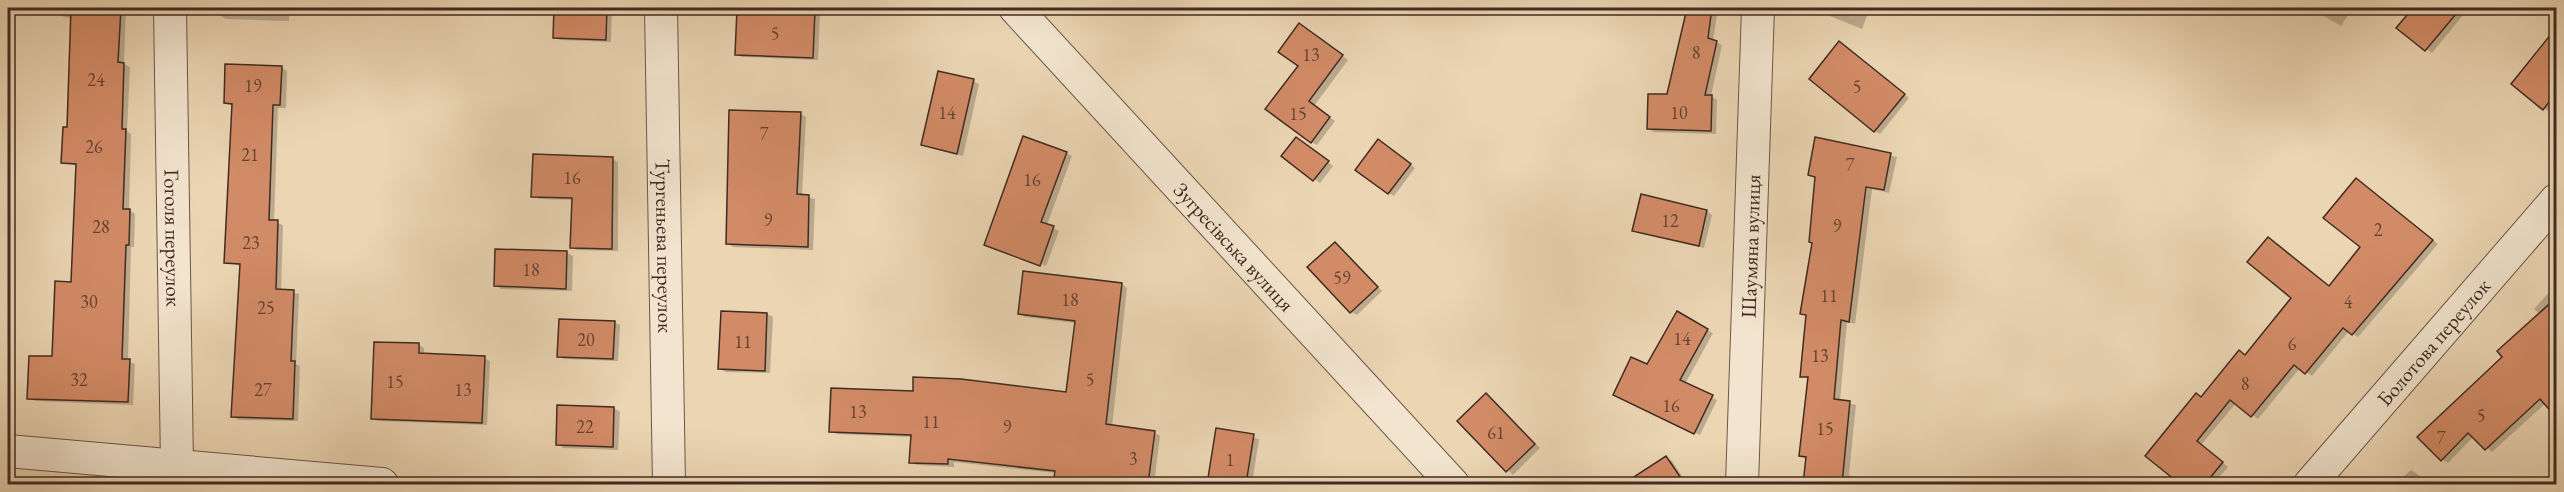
<svg xmlns="http://www.w3.org/2000/svg" width="2564" height="492" font-family="'EB Garamond',serif">
  <style>
    .shadow { fill: #0003 }
    .building { fill: #d28b67; stroke: #412b22; stroke-width: 1.5 }
    .lines { fill: none; stroke-linecap: round; stroke-linejoin: round }
    .minor-casing { stroke: #6c5646; stroke-width: 34 }
    .minor { stroke: #f2e4ce; stroke-width: 32 }
    .labels { text-anchor: middle; dominant-baseline: central; stroke-width: 4.5; stroke-linejoin: round; paint-order: stroke }
    .number-label { font-size: 18px; fill: #654333 }
    .street-label { font-size: 21px; fill: #412b22; stroke: #f2e4ce }
  </style>
  <rect width="100%" height="100%" fill="#ebd5b3"/>
  <filter id="stains"><feTurbulence type="fractalNoise" baseFrequency=".00333" numOctaves="4"/><feColorMatrix values="0 0 0 0 .2 0 0 0 0 .09 0 0 0 0 .02 0 0 0 .5 -.17"/></filter>
  <radialGradient id="worn" r=".72"><stop offset=".6" stop-color="#630" stop-opacity="0"/><stop offset="1" stop-color="#630" stop-opacity=".3"/></radialGradient>
  <g class="shadow">
    <path d="M61 8H126L124 64 130 67 127 131 131 134 129 210 135 214 134 247H131L128 361 135 364 133 405 35 401 29 398 53 358 73 283 78 166 63 162 69 128 73 19 61 16Z"/>
    <path d="M221 8H289V21L226 19 221 16Z"/>
    <path d="M556 8H612L611 42 560 40 555 37Z"/>
    <path d="M738 8H798V11L814 12 820 15 818 60 742 57 736 54Z"/>
    <path d="M1674 8H1718L1713 41 1722 45 1711 96 1717 100 1716 134 1654 132 1649 129 1668 96 1688 9Z"/>
    <path d="M1815 8H1870L1862 29 1820 12Z"/>
    <path d="M2310 8H2353L2341 26Z"/>
    <path d="M2415 8H2456L2464 14 2432 53 2398 28Z"/>
    <path d="M1305 28 1348 60 1314 106 1335 121 1317 145 1311 142 1300 66Z"/>
    <path d="M1845 46 1909 98 1880 134 1875 131Z"/>
    <path d="M2549 49 2556 55V103L2549 112 2544 108Z"/>
    <path d="M281 67 287 71 286 108H278L274 222 283 225 281 291 299 294 296 364 300 366 298 421 238 420 233 416 241 266 225 262 233 106 225 102Z"/>
    <path d="M973 81 979 84 963 156 923 145Z"/>
    <path d="M800 114 806 117 802 196 815 199 813 250 733 247 727 243Z"/>
    <path d="M1817 139 1897 157 1889 193 1872 189 1855 324 1847 322 1840 401 1856 405 1849 475 1852 477 1851 484H1804L1807 459 1801 455 1808 379 1802 376 1808 316 1802 313 1813 243 1815 178 1809 175Z"/>
    <path d="M1302 142 1333 166 1320 183 1283 156Z"/>
    <path d="M1384 145 1415 168 1394 196 1389 193Z"/>
    <path d="M1066 153 1072 156 1047 225 1059 231 1046 266 990 246Z"/>
    <path d="M612 159 618 162V251L577 250 571 247 573 200 539 199 533 196Z"/>
    <path d="M2362 183 2438 244 2358 337 2349 331 2312 376 2300 368 2258 419 2236 403 2201 445 2228 467 2213 484H2183L2148 456 2246 356 2330 287 2362 247Z"/>
    <path d="M1707 211 1712 215 1704 248 1634 230Z"/>
    <path d="M1335 244 1382 291 1357 315 1351 312Z"/>
    <path d="M497 250 567 253 573 256 572 291 501 289 495 285Z"/>
    <path d="M1122 284 1127 288 1112 427 1155 433 1160 436 1154 484H1054L1056 473 954 462V467L917 465 911 462 912 437 837 434 831 431 914 393 1067 394 1076 323 1025 317 1020 313Z"/>
    <path d="M2556 284V414L2546 403 2492 452 2474 436 2448 463 2442 459 2504 357 2540 314 2534 309Z"/>
    <path d="M722 312 767 314 773 317 770 373 726 372 720 369Z"/>
    <path d="M1677 314 1713 333 1685 384 1717 400 1700 435 1618 396 1648 366Z"/>
    <path d="M614 322 620 325 618 361 564 359 559 356Z"/>
    <path d="M419 345 424 348V355L484 358 490 361 487 425 378 421 373 418Z"/>
    <path d="M1486 394 1540 448 1513 475 1459 421Z"/>
    <path d="M559 406 614 408 620 412 618 450 563 448 558 444Z"/>
    <path d="M1217 430 1259 439 1252 484H1209Z"/>
    <path d="M1666 458 1672 461 1687 484H1642L1637 477Z"/>
    <path d="M2411 470 2416 473 2428 484H2396Z"/>
  </g>
  <g class="building">
    <path d="M71 8H121L118 62 124 63 122 129H126L123 209H130L129 245H126L122 359H130L128 402 27 399 29 356H52L55 281 71 282 76 164 61 163 63 127H67Z"/>
    <path d="M554 8H607L606 40 553 38Z"/>
    <path d="M737 8 815 10 813 58 735 55Z"/>
    <path d="M1687 8H1712L1708 38 1717 41 1705 95H1712L1711 131 1647 129 1648 94H1667Z"/>
    <path d="M2413 8H2461L2425 51 2396 28Z"/>
    <path d="M1299 23 1343 55 1309 101 1330 117 1311 143 1265 109 1298 66 1278 52Z"/>
    <path d="M2556 28V93L2543 110 2511 84Z"/>
    <path d="M1839 41 1905 94 1874 132 1809 79Z"/>
    <path d="M225 64 282 66 280 105H273L269 220H278L276 289 294 290 291 361H295L293 419 231 417 240 264 224 263 232 104 224 103Z"/>
    <path d="M938 71 974 79 957 154 921 145Z"/>
    <path d="M729 110 801 112 797 194 809 195 808 247 726 244Z"/>
    <path d="M1023 136 1067 152 1041 222 1054 226 1040 266 984 245Z"/>
    <path d="M1296 137 1329 161 1313 181 1281 156Z"/>
    <path d="M1815 137 1891 153 1884 190 1866 187 1849 322 1841 320 1834 399 1850 401 1842 484H1803L1806 457 1799 456 1808 377H1800L1806 315 1800 314 1812 243 1809 242 1815 177 1808 175Z"/>
    <path d="M1378 139 1411 164 1388 194 1355 170Z"/>
    <path d="M533 154 613 157 612 249 570 248 572 198 531 197Z"/>
    <path d="M2356 178 2433 240 2352 335 2343 328 2305 374 2294 365 2251 417 2230 400 2197 441 2223 462 2205 484H2180L2145 456 2196 393 2201 397 2239 350 2245 355 2291 298 2247 262 2268 237 2329 286 2360 247 2323 218Z"/>
    <path d="M1641 194 1707 210 1699 246 1632 231Z"/>
    <path d="M1335 242 1378 287 1350 313 1307 267Z"/>
    <path d="M495 249 567 251 566 289 494 286Z"/>
    <path d="M1023 271 1122 283 1106 424 1155 431 1148 484H1053L1055 471 948 459V464L909 463 911 435 829 432 831 388 913 391V377L961 379 1066 392 1075 321 1018 314Z"/>
    <path d="M2556 298V417L2540 399 2485 450 2468 433 2441 461 2417 437 2502 357 2497 351Z"/>
    <path d="M721 311 767 313 765 371 718 369Z"/>
    <path d="M1677 311 1708 329 1680 380 1713 395 1694 434 1613 395 1631 357 1647 364Z"/>
    <path d="M559 319 615 321 613 359 557 357Z"/>
    <path d="M374 342 419 343V353L485 356 482 423 371 419Z"/>
    <path d="M1486 393 1535 444 1506 472 1457 421Z"/>
    <path d="M557 405 614 407 613 447 556 445Z"/>
    <path d="M1216 428 1254 434 1246 484H1207Z"/>
    <path d="M1666 456 1685 484H1623Z"/>
  </g>
  <g class="lines">
    <g class="minor-casing">
      <g id="minor">
        <path id="s1" d="M170 8 177 466"/>
        <path id="s2" d="M661 8 669 484"/>
        <path id="s3" d="M1015 8 1453 484"/>
        <path d="M8 451 382 484"/>
        <path id="s4" d="M1742 484 1758 8"/>
        <path id="s5" d="M2310 484 2556 200"/>
      </g>
    </g>
    <use href="#minor" class="minor"/>
  </g>
  <g class="labels">
    <g class="number-label">
      <text x="775" y="33">5</text>
      <text x="1696" y="52">8</text>
      <text x="1311" y="54">13</text>
      <text x="96" y="79">24</text>
      <text x="253" y="85">19</text>
      <text x="1857" y="86">5</text>
      <text x="947" y="112">14</text>
      <text x="1679" y="112">10</text>
      <text x="1298" y="113">15</text>
      <text x="764" y="133">7</text>
      <text x="94" y="146">26</text>
      <text x="250" y="154">21</text>
      <text x="1850" y="164">7</text>
      <text x="572" y="177">16</text>
      <text x="1032" y="179">16</text>
      <text x="768" y="219">9</text>
      <text x="1670" y="220">12</text>
      <text x="1837" y="225">9</text>
      <text x="101" y="226">28</text>
      <text x="2378" y="229">2</text>
      <text x="251" y="242">23</text>
      <text x="531" y="269">18</text>
      <text x="1342" y="277">59</text>
      <text x="1829" y="295">11</text>
      <text x="1070" y="299">18</text>
      <text x="89" y="301">30</text>
      <text x="2348" y="301">4</text>
      <text x="266" y="307">25</text>
      <text x="1682" y="338">14</text>
      <text x="586" y="339">20</text>
      <text x="743" y="341">11</text>
      <text x="2292" y="343">6</text>
      <text x="1820" y="355">13</text>
      <text x="79" y="379">32</text>
      <text x="1090" y="379">5</text>
      <text x="395" y="381">15</text>
      <text x="2245" y="383">8</text>
      <text x="263" y="389">27</text>
      <text x="463" y="389">13</text>
      <text x="1671" y="405">16</text>
      <text x="858" y="411">13</text>
      <text x="2481" y="415">5</text>
      <text x="931" y="421">11</text>
      <text x="585" y="426">22</text>
      <text x="1007" y="426">9</text>
      <text x="1825" y="428">15</text>
      <text x="1496" y="432">61</text>
      <text x="2441" y="437">7</text>
      <text x="1133" y="458">3</text>
      <text x="1230" y="459">1</text>
    </g>
    <g class="street-label">
      <text stroke="none"><textPath href="#s1" startOffset="230">Гоголя переулок</textPath></text>
      <text stroke="none"><textPath href="#s2" startOffset="238">Тургеньева переулок</textPath></text>
      <text stroke="none"><textPath href="#s3" startOffset="324">Зугресівська вулиця</textPath></text>
      <text stroke="none"><textPath href="#s4" startOffset="238">Шаумяна вулиця</textPath></text>
      <text stroke="none"><textPath href="#s5" startOffset="188">Болотова переулок</textPath></text>
    </g>
  </g>
  <rect width="2564" height="492" fill="none" stroke="#ebd5b3" stroke-width="30"/>
  <rect x="9" y="9" width="2546" height="474" fill="none" stroke="#412b22" stroke-width="3"/>
  <rect x="15" y="15" width="2534" height="462" fill="none" stroke="#412b22" stroke-width="1.5"/>
  <rect width="100%" height="100%" filter="url(#stains)"/>
  <rect width="100%" height="100%" fill="url(#worn)"/>
</svg>
